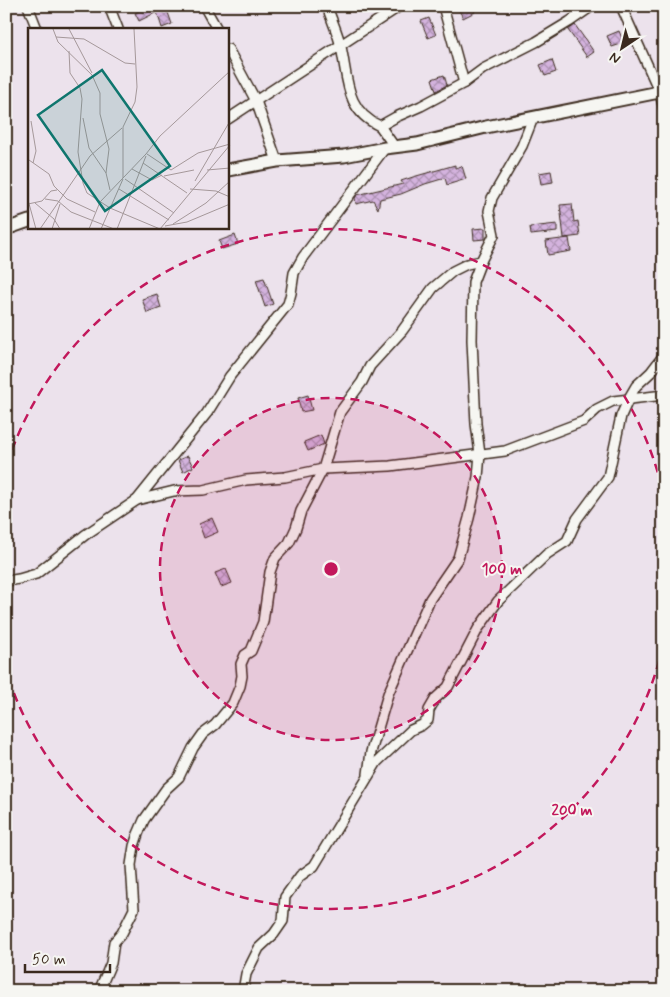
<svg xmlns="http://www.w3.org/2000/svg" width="670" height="997" font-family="Mynerve,sans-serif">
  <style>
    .building { fill: url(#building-cross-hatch); stroke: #3b2a1e }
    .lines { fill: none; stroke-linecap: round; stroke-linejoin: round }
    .minor-casing { stroke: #3b2a1e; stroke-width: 12 }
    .tertiary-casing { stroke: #3b2a1e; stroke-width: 15 }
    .minor { stroke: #f6f6f2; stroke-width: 9 }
    .tertiary { stroke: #f6f6f2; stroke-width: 11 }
    .ring { fill: none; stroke: #c2185b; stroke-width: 2.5; stroke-dasharray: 9 6 }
    .inset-road { fill: none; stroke: #a5989a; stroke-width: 1 }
    .view { fill: #0f766e; fill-opacity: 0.15; stroke: #0f766e; stroke-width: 2.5 }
    .inset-edge { fill: none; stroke: #3b2a1e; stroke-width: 2.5 }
    .centre { fill: #c2185b; stroke: #f6f6f2; stroke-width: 2.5 }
    .ring-label { font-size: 15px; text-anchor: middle; font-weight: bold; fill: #c2185b; stroke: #f6f6f2; stroke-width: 4; stroke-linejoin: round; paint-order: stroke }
  </style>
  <defs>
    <pattern id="building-cross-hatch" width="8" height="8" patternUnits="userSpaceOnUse" patternTransform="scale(1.25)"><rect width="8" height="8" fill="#d4b3de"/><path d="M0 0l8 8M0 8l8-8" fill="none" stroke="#ad92b3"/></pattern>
  </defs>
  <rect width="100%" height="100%" fill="#ece2ec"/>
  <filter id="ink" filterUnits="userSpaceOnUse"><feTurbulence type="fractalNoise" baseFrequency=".02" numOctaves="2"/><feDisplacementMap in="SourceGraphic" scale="10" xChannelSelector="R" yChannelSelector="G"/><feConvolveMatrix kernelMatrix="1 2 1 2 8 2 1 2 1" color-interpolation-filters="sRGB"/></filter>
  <g filter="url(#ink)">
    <g class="building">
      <path d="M147 6H169L166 7 172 24 162 28 157 12 139 21 135 13Z"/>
      <path d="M457 6H471L475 12 463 18Z"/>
      <path d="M429 18 436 35 428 38 421 21Z"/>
      <path d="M575 25 594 52 587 57 568 30Z"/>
      <path d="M619 31 624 43 612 47 607 36Z"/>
      <path d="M552 60 556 72 545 76 540 65Z"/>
      <path d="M444 75 447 85 436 91 432 79Z"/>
      <path d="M455 165V168L462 166 466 179 447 185 445 178 425 184 401 194 380 199 378 209 373 200 356 204 355 198 357 195 403 184 401 181 413 177Z"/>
      <path d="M551 171 553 182 541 184 539 173Z"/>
      <path d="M572 204 574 222 578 221 580 236 564 238 560 205Z"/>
      <path d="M557 224V232L531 235 530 227Z"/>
      <path d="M485 228V239L474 240 473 229Z"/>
      <path d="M235 235 238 244 222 249 219 241Z"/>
      <path d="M569 238 571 251 548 255 546 241Z"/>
      <path d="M264 278 273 304 265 307 256 280Z"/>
      <path d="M157 294 161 308 147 313 142 299Z"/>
      <path d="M308 395 312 410 301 412 298 398Z"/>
      <path d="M321 435 324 444 308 451 304 442Z"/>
      <path d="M188 456 193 467 183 472 178 460Z"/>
      <path d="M212 518 218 532 204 538 199 524Z"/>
      <path d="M226 569 232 583 221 587 215 573Z"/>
    </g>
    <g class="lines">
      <g class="minor-casing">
        <g id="minor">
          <path d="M28 6 37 29"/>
          <path d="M109 6 118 29"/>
          <path d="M204 6 217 29"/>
          <path d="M327 6C331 19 338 33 341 47 348 78 345 111 380 126"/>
          <path d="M443 6 464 83"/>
          <path d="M621 6 660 93 664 109"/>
          <path d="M228 49 256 101 277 161"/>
          <path d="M228 119 400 6"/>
          <path d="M394 146 380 126 396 117 421 106 464 83 483 69 536 42 569 22 592 6"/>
          <path d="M137 500 174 491 203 490 246 480 285 477 323 469 390 466 505 451 584 421 597 409 613 401 664 395"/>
          <path d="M6 581 19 579 36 574 85 535 137 500 207 413 230 376 288 304 291 293 294 273 303 257 385 148"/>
          <path d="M368 774 371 752 388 694 430 599 458 558 469 518 478 477 480 454 476 424 472 340 473 282 481 261"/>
          <path d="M99 991 111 963 114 942 122 933 134 909 131 865 134 846 138 834 144 820 166 789 179 777 193 748 203 734 215 725 233 703 240 686 242 676 241 664 245 655 251 651 263 622 270 572 275 558 289 543 296 528 301 511 323 469 340 412 362 382 370 366 402 331 433 288 453 271 467 264 481 261 494 235 489 211 492 198 522 146 533 118"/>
          <path d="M243 991 246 974 259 948 274 934 283 921 285 897 300 876 314 866 377 762 411 730 422 725 428 720 429 710 436 698 448 687 478 629 498 601 547 554 567 541 577 519 608 477 621 416 629 398 636 386 651 372 664 355"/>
        </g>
      </g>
      <g class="tertiary-casing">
        <g id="tertiary">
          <path d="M228 170 277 161 344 156 385 148 417 144 486 127 664 91"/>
          <path d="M6 229 29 221"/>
        </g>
      </g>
      <use href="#minor" class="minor"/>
      <use href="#tertiary" class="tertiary"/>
    </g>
  </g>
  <circle cx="331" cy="569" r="171" fill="#c2185b" fill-opacity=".12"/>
  <g class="ring">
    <circle cx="331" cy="569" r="171"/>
    <path d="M663 646A341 341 0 0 1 7 674M7 464A341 341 0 0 1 663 492"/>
  </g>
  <g transform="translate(28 28)">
    <rect width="201" height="201" fill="#ece2ec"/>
    <path class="inset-road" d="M25 1 30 14 64 47 72 65V86L81 121 78 145 82 162M41 1 64 45M28 9 56 11 97 35 107 36M41 23 42 45 52 60 54 71 50 124 55 155 59 165 82 180 132 201 202 117M55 90 61 120 78 145M3 93 8 123 5 135M119 126 143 142 170 125 202 116M1 132 21 146 26 158 39 171 67 184M115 135 159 165M104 141 124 152 134 147M179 142 202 140M136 148 166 142M95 150V99L107 74 109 59 106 1M97 151 146 185M167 153 202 93M91 161 141 192M162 161 188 163 202 169M17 171 30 173 43 184 86 201M0 172 8 201M7 175 26 191 32 201M0 176 14 173 23 163 29 162M145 196 178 175 202 153M137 198 159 194 202 176M12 201 62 128 94 100M24 201 32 176M61 201 72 174 118 126 132 108 202 43M73 201 95 151M89 201 118 128"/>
    <path class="view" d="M74 42 142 138 77 183 10 87Z"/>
    <rect width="201" height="201" class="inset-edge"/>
  </g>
  <circle cx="331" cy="569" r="8" class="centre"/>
  <g class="ring-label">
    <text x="502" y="574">100 m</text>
    <text x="572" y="815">200 m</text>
  </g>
  <rect width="670" height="997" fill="none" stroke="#f6f6f2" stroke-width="25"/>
  <rect x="12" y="12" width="645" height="972" fill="none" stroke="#3b2a1e" stroke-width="2" filter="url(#ink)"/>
  <g transform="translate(622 48) rotate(215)" stroke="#f6f6f2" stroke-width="4" paint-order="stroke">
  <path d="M0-4L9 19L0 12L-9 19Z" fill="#3b2a1e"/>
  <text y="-8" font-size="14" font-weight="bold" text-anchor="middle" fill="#3b2a1e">N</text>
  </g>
  <path d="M25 964v8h85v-8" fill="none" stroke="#3b2a1e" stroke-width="2.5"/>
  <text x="32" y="964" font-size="15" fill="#3b2a1e" stroke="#f6f6f2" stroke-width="4" paint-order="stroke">50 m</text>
</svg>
